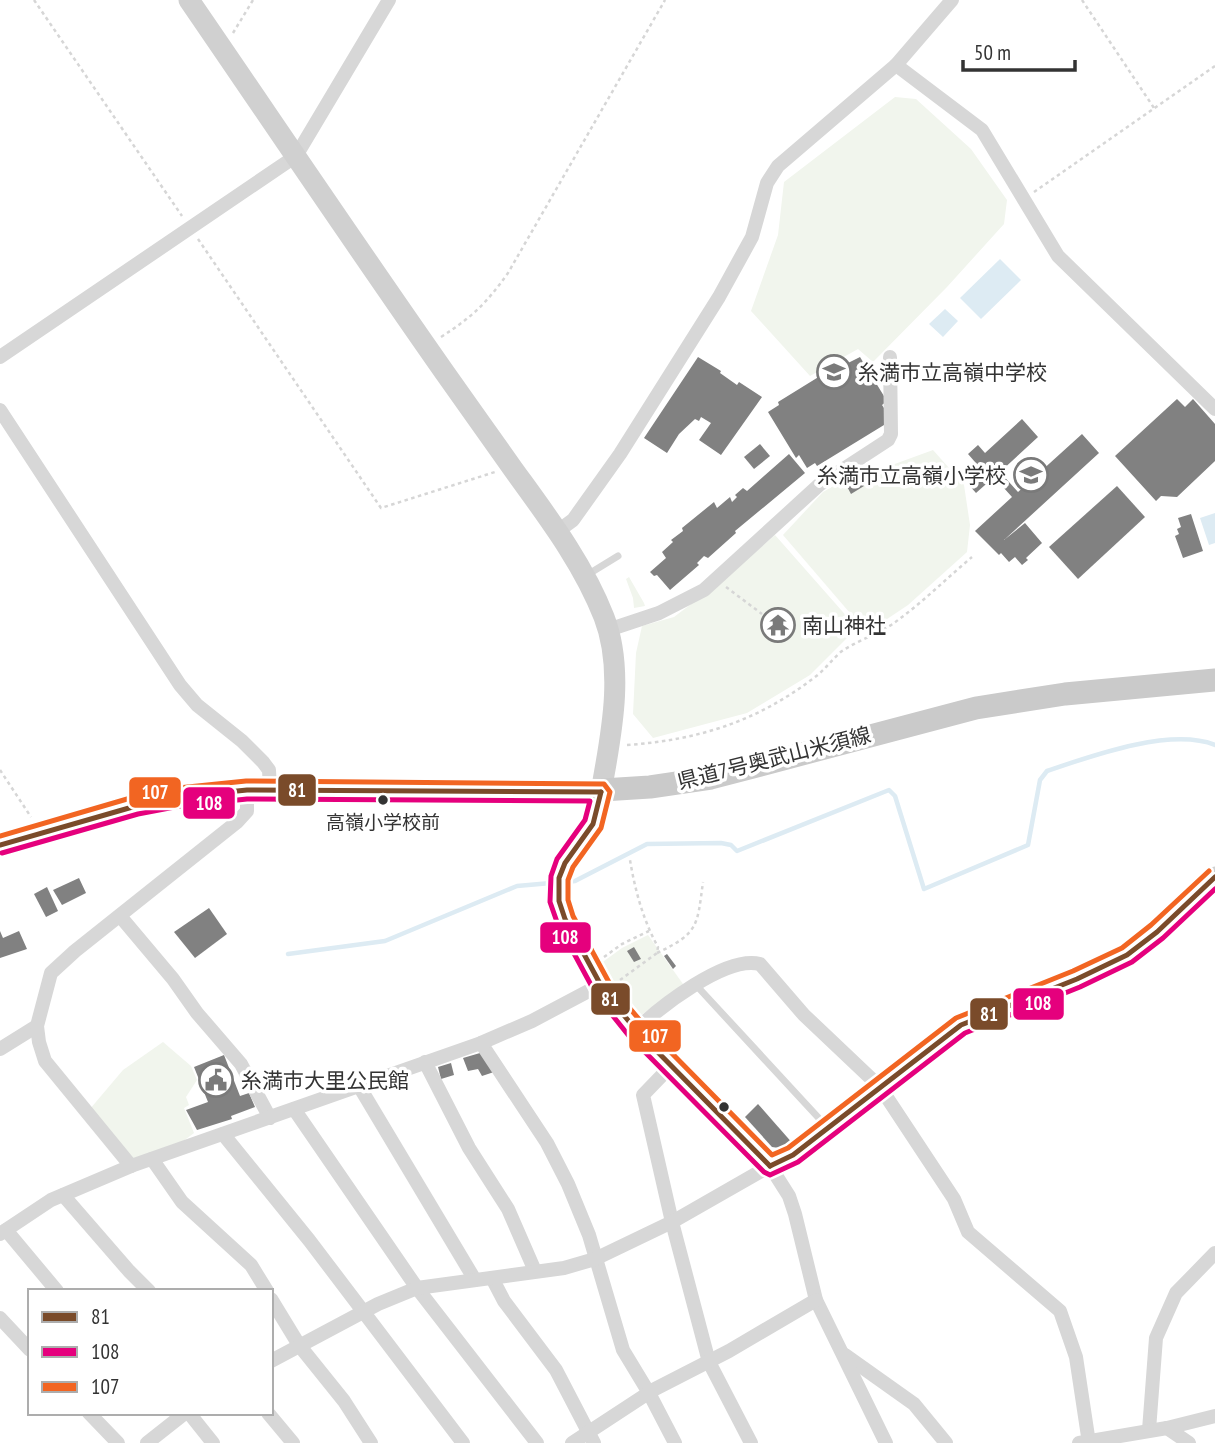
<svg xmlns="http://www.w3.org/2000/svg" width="1215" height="1443" font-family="'PT Sans Narrow','Noto Sans JP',sans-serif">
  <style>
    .green { fill: #f1f5ed }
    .water { fill: #ddebf3 }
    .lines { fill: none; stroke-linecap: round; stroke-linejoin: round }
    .stream { stroke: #ddebf3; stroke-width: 4.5 }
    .building { fill: #818181 }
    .path { stroke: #d6d6d6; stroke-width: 2.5; stroke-dasharray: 3.5 3.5; stroke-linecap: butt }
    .lane { stroke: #d7d7d7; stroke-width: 7 }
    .street { stroke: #d7d7d7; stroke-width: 14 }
    .secondary { stroke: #d0d0d0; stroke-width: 21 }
    .primary { stroke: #cacaca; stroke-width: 23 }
    .bus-1-casing { stroke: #fff; stroke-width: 10 }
    .bus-2-casing { stroke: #fff; stroke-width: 10 }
    .bus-3-casing { stroke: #fff; stroke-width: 10 }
    .bus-1 { stroke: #7a4b2a; stroke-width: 5 }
    .bus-2 { stroke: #e5007d; stroke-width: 5 }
    .bus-3 { stroke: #f26522; stroke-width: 5 }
    .bus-dot { fill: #333; stroke: #fff; stroke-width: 2.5 }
    .labels { text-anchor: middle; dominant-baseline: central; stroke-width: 7; stroke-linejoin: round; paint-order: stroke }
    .bus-label { font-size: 19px; fill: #333; stroke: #fff }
    .poi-label { font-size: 21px; fill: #333; stroke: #fff; text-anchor: start }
    .street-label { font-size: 21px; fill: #333; stroke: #fff }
    .line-badge { stroke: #fff; stroke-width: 2.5 }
    .badge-label { font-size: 19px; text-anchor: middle; font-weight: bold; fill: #fff }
  </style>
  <rect width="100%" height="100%" fill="#fff"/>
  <g class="green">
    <path d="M895 97 916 99 971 149 1007 200 1004 224 947 287 873 362 858 349 810 376 751 311 778 235 784 182Z"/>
    <path d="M933 450 964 485 970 525 967 552 908 605 884 621 862 627 783 535 823 492 861 470 881 469Z"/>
    <path d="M775 535 857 628 810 675 747 713 653 738 633 714 636 653 642 626 674 617 723 580Z"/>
    <path d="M629 577 644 603 645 606 634 608 633 598 626 579Z"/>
    <path d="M648 935 683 984 640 1016 600 964 622 948Z"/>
    <path d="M163 1042 191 1066 197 1080 186 1097 189 1105 184 1108 194 1133 182 1142 132 1159 90 1109 123 1070Z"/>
  </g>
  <g class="water">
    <path d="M1000 259 1021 280 981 319 960 298Z"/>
    <path d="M945 309 958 321 943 337 929 324Z"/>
    <path d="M1215 513V543L1209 545 1200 518Z"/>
  </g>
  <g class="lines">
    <g class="stream">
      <path d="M567 882 575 881 647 844 721 843 731 845 737 851 889 790 895 796 924 889 1028 845 1040 780 1047 771C1091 756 1171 727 1215 745"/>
      <path d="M288 954 385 941 517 886 551 883"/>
    </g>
  </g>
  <g class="building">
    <path d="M698 357 721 371 720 373 737 385 739 382 762 397 721 455 699 440 711 423 701 417 699 421 695 419 679 434 667 453 644 438Z"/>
    <path d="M860 357 887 401 882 405 886 411 884 425 817 466 815 463 807 468 799 455 796 458 768 412 779 405 778 402 846 360 848 363Z"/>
    <path d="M1177 399 1185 407 1193 399 1215 424V461L1177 497 1161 496 1156 501 1115 456Z"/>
    <path d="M1022 419 1038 437 1000 472 1018 492 1082 434 1099 453 1004 540 1025 523 1042 543 1026 558 1028 560 1022 565 1015 557 1009 562 1001 553 999 555 975 531 1012 497 994 477 976 493 960 475 975 462 968 454 978 445 985 453Z"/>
    <path d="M760 444 770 456 754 469 744 457Z"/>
    <path d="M789 454 805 473 735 531 736 533 708 558 704 556 697 563 699 565 670 590 657 575 654 576 650 572 666 558 662 552 673 542 671 540 683 531 682 528 714 502 717 508 730 497 732 502 737 497 735 495 743 488 747 491Z"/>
    <path d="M857 474 864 486 851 494 844 481Z"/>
    <path d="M1117 486 1145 517 1078 579 1049 547Z"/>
    <path d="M1191 514 1203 551 1183 558 1175 536 1179 534 1177 529 1181 527 1178 518Z"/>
    <path d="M777 615 788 623 779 635 768 627Z"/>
    <path d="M79 878 86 893 62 905 53 890Z"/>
    <path d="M47 887 58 911 46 917 34 894Z"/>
    <path d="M209 908 227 934 195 958 174 932Z"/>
    <path d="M0 931 3 938 19 931 27 949 0 958Z"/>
    <path d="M634 947 641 959 634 962 627 951Z"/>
    <path d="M667 954 676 966 673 969 664 956Z"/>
    <path d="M480 1053 494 1072 482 1076 478 1069 468 1071 463 1058Z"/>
    <path d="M224 1055 240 1096 249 1093 255 1107 231 1116 232 1119 197 1130 186 1110 208 1102 194 1067Z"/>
    <path d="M451 1063 454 1075 441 1079 438 1067Z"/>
    <path d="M758 1104 794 1145 786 1149 772 1147 745 1117Z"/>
  </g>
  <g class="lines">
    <g class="path">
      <path d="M34 0 182 216"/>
      <path d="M1082 0 1154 108"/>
      <path d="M233 33 253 0"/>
      <path d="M1034 192 1215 66"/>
      <path d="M198 239 381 508 495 472"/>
      <path d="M441 337C472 317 486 304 508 273L665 0"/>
      <path d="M726 587 762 614"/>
      <path d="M627 745C699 740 758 721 815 677 825 670 832 659 842 651 860 639 882 633 898 620 924 601 947 578 972 557"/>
      <path d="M0 770 31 817"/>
      <path d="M657 953C699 933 697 926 703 882"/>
      <path d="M604 957 622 944 649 931"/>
      <path d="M620 980 657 953 658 947C643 920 635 890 630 860"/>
    </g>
    <g class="lane">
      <path d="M587 575 618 556"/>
      <path d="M695 984 827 1127"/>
    </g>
    <g class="street">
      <path d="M896 65 982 130 1058 256 1215 409"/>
      <path d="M0 357 296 156 389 0"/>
      <path d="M0 410 180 685 197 705 242 741 263 762 269 770 270 789"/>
      <path d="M558 531 573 520 620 454 719 297 752 237 767 183 778 166 896 65 952 0"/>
      <path d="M608 630 659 613 704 590 819 485 888 440 891 434 890 357"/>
      <path d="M120 916 173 979 197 1013 241 1064 270 1118"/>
      <path d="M636 1030C660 1007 726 955 760 964L804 1015 880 1087 954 1199 968 1232 1060 1311 1076 1357 1089 1443"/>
      <path d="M481 1043 547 1143 568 1184 589 1235 623 1350 649 1393 675 1443"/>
      <path d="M0 1049 37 1026"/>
      <path d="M425 1062 469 1148 508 1209 535 1271"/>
      <path d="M671 1066 643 1095 672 1222 709 1362 751 1443"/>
      <path d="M359 1086 475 1280"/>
      <path d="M294 1109 417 1288 537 1443"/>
      <path d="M223 1134 309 1240 463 1443"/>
      <path d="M152 1159 182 1202 251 1265 267 1291"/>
      <path d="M131 1166 45 1061 39 1042 37 1026 51 973 75 951 237 822 247 811V790"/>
      <path d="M63 1195 129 1271 149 1291"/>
      <path d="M6 1230 57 1291"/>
      <path d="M0 1234 51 1200 131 1166 481 1043 532 1021 600 985"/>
      <path d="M492 1278 504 1301 556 1370 594 1443"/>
      <path d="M271 1299 299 1345 344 1401 371 1443"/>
      <path d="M0 1318 30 1350"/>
      <path d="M845 1355 914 1404 946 1443"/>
      <path d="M271 1361 378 1304 417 1288 564 1268 595 1259 672 1222 770 1166 789 1196 795 1214 816 1300 886 1443"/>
      <path d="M89 1413 118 1443"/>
      <path d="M189 1413 213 1443"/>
      <path d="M268 1413 293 1443"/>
      <path d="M1167 1428 1189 1443"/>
      <path d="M1149 1430 1156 1338 1176 1293 1215 1253"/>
      <path d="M147 1443 185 1413"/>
      <path d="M572 1443 653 1390 729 1351 816 1300"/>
      <path d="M1079 1443 1167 1428 1215 1416"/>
    </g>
    <path class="secondary" d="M189 0C274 124 358 249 445 373 468 405 490 437 513 469 547 516 583 563 604 617 623 666 613 725 604 775 601 791 600 808 593 823 580 853 552 864 560 903 563 920 573 938 582 953 629 1036 705 1098 770 1166L793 1155 961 1025 1077 979 1127 955 1157 932 1215 877"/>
    <path class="primary" d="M0 845 136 806 179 797 247 790 555 793 650 787 711 778 976 708 1065 694 1215 680"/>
    <g class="bus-1-casing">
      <g id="bus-1">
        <path d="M601 792 593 824 565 863 559 878V901L565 919 604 991 636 1030 770 1166"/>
        <path d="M0 845 136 806 179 797 247 790 601 792"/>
        <path d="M770 1166 793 1155 961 1025 1077 979 1127 955 1157 932 1215 877"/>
      </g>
    </g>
    <g class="bus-2-casing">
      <path id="bus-2" d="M2 853 138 814 180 806 247 799 590 801 585 820 557 859 551 876 550 902 557 922 597 996 629 1036 764 1172 770 1175 798 1162 965 1033 1080 987 1132 962 1163 938 1215 889"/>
    </g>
    <g class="bus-3-casing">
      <path id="bus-3" d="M0 836 134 797 178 788 246 781 604 784 610 792 601 828 573 867 568 880V900L573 916 611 986 643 1024 772 1155 788 1148 956 1018 1073 971 1122 948 1151 925 1209 871"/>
    </g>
    <use href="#bus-1" class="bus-1"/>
    <use href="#bus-2" class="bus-2"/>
    <use href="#bus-3" class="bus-3"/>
  </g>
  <defs>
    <g id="school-ring" transform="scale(1.75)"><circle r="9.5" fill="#fff" stroke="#7a7a7a" stroke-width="1.5"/><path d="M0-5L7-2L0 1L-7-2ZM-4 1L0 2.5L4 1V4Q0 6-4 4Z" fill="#7a7a7a"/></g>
    <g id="temple-ring" transform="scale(1.75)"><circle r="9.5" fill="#fff" stroke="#7a7a7a" stroke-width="1.5"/><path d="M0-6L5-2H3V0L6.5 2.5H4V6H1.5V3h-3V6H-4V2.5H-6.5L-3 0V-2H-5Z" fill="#7a7a7a"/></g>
    <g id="civic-ring" transform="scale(1.75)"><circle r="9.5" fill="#fff" stroke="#7a7a7a" stroke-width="1.5"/><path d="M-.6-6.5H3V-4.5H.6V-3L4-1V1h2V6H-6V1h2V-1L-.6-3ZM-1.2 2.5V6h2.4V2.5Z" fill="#7a7a7a"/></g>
  </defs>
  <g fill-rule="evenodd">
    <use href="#school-ring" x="834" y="372"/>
    <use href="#school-ring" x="1031" y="475"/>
    <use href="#temple-ring" x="778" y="625"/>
    <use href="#civic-ring" x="216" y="1080"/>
  </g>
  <g class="bus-dot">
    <circle cx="383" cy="800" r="6"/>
    <circle cx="724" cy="1107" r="6"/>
  </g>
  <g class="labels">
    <g class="bus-label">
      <text x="383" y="822">高嶺小学校前</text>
    </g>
    <g class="poi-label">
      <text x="858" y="372">糸満市立高嶺中学校</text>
      <text x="1006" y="475" text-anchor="end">糸満市立高嶺小学校</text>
      <text x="802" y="625">南山神社</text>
      <text x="241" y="1080">糸満市大里公民館</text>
    </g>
    <g class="street-label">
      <text transform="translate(774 758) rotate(-14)">県道7号奥武山米須線</text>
    </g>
  </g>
  <g class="line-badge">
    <rect x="277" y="773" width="40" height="34" rx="7" fill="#7a4b2a"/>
    <rect x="128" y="776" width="54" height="33" rx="7" fill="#f26522"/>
    <rect x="182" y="786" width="54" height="34" rx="7" fill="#e5007d"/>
    <rect x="539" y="921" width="53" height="33" rx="7" fill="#e5007d"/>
    <rect x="590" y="982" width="41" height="34" rx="7" fill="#7a4b2a"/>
    <rect x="1012" y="987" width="53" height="34" rx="7" fill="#e5007d"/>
    <rect x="969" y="997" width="40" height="34" rx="7" fill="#7a4b2a"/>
    <rect x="628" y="1019" width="54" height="34" rx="7" fill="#f26522"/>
  </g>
  <g class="badge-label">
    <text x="297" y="797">81</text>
    <text x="155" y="799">107</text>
    <text x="209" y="810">108</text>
    <text x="565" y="944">108</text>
    <text x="610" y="1006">81</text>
    <text x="1038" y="1010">108</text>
    <text x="989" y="1021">81</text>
    <text x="655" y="1043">107</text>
  </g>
  <rect x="28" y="1289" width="245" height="126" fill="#ffffff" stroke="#adadad" stroke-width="2"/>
  <rect x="42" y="1312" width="35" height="10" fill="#7a4b2a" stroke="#adadad" stroke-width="2"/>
  <text x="91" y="1324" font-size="21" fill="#333333">81</text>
  <rect x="42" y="1347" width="35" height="10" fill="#e5007d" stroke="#adadad" stroke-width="2"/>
  <text x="91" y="1359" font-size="21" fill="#333333">108</text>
  <rect x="42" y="1382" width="35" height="10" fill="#f26522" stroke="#adadad" stroke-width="2"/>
  <text x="91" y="1394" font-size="21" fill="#333333">107</text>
  <path d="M963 60v10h112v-10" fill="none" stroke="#333333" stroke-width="3.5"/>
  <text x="974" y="60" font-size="21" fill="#333333" stroke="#ffffff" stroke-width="5" paint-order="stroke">50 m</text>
</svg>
